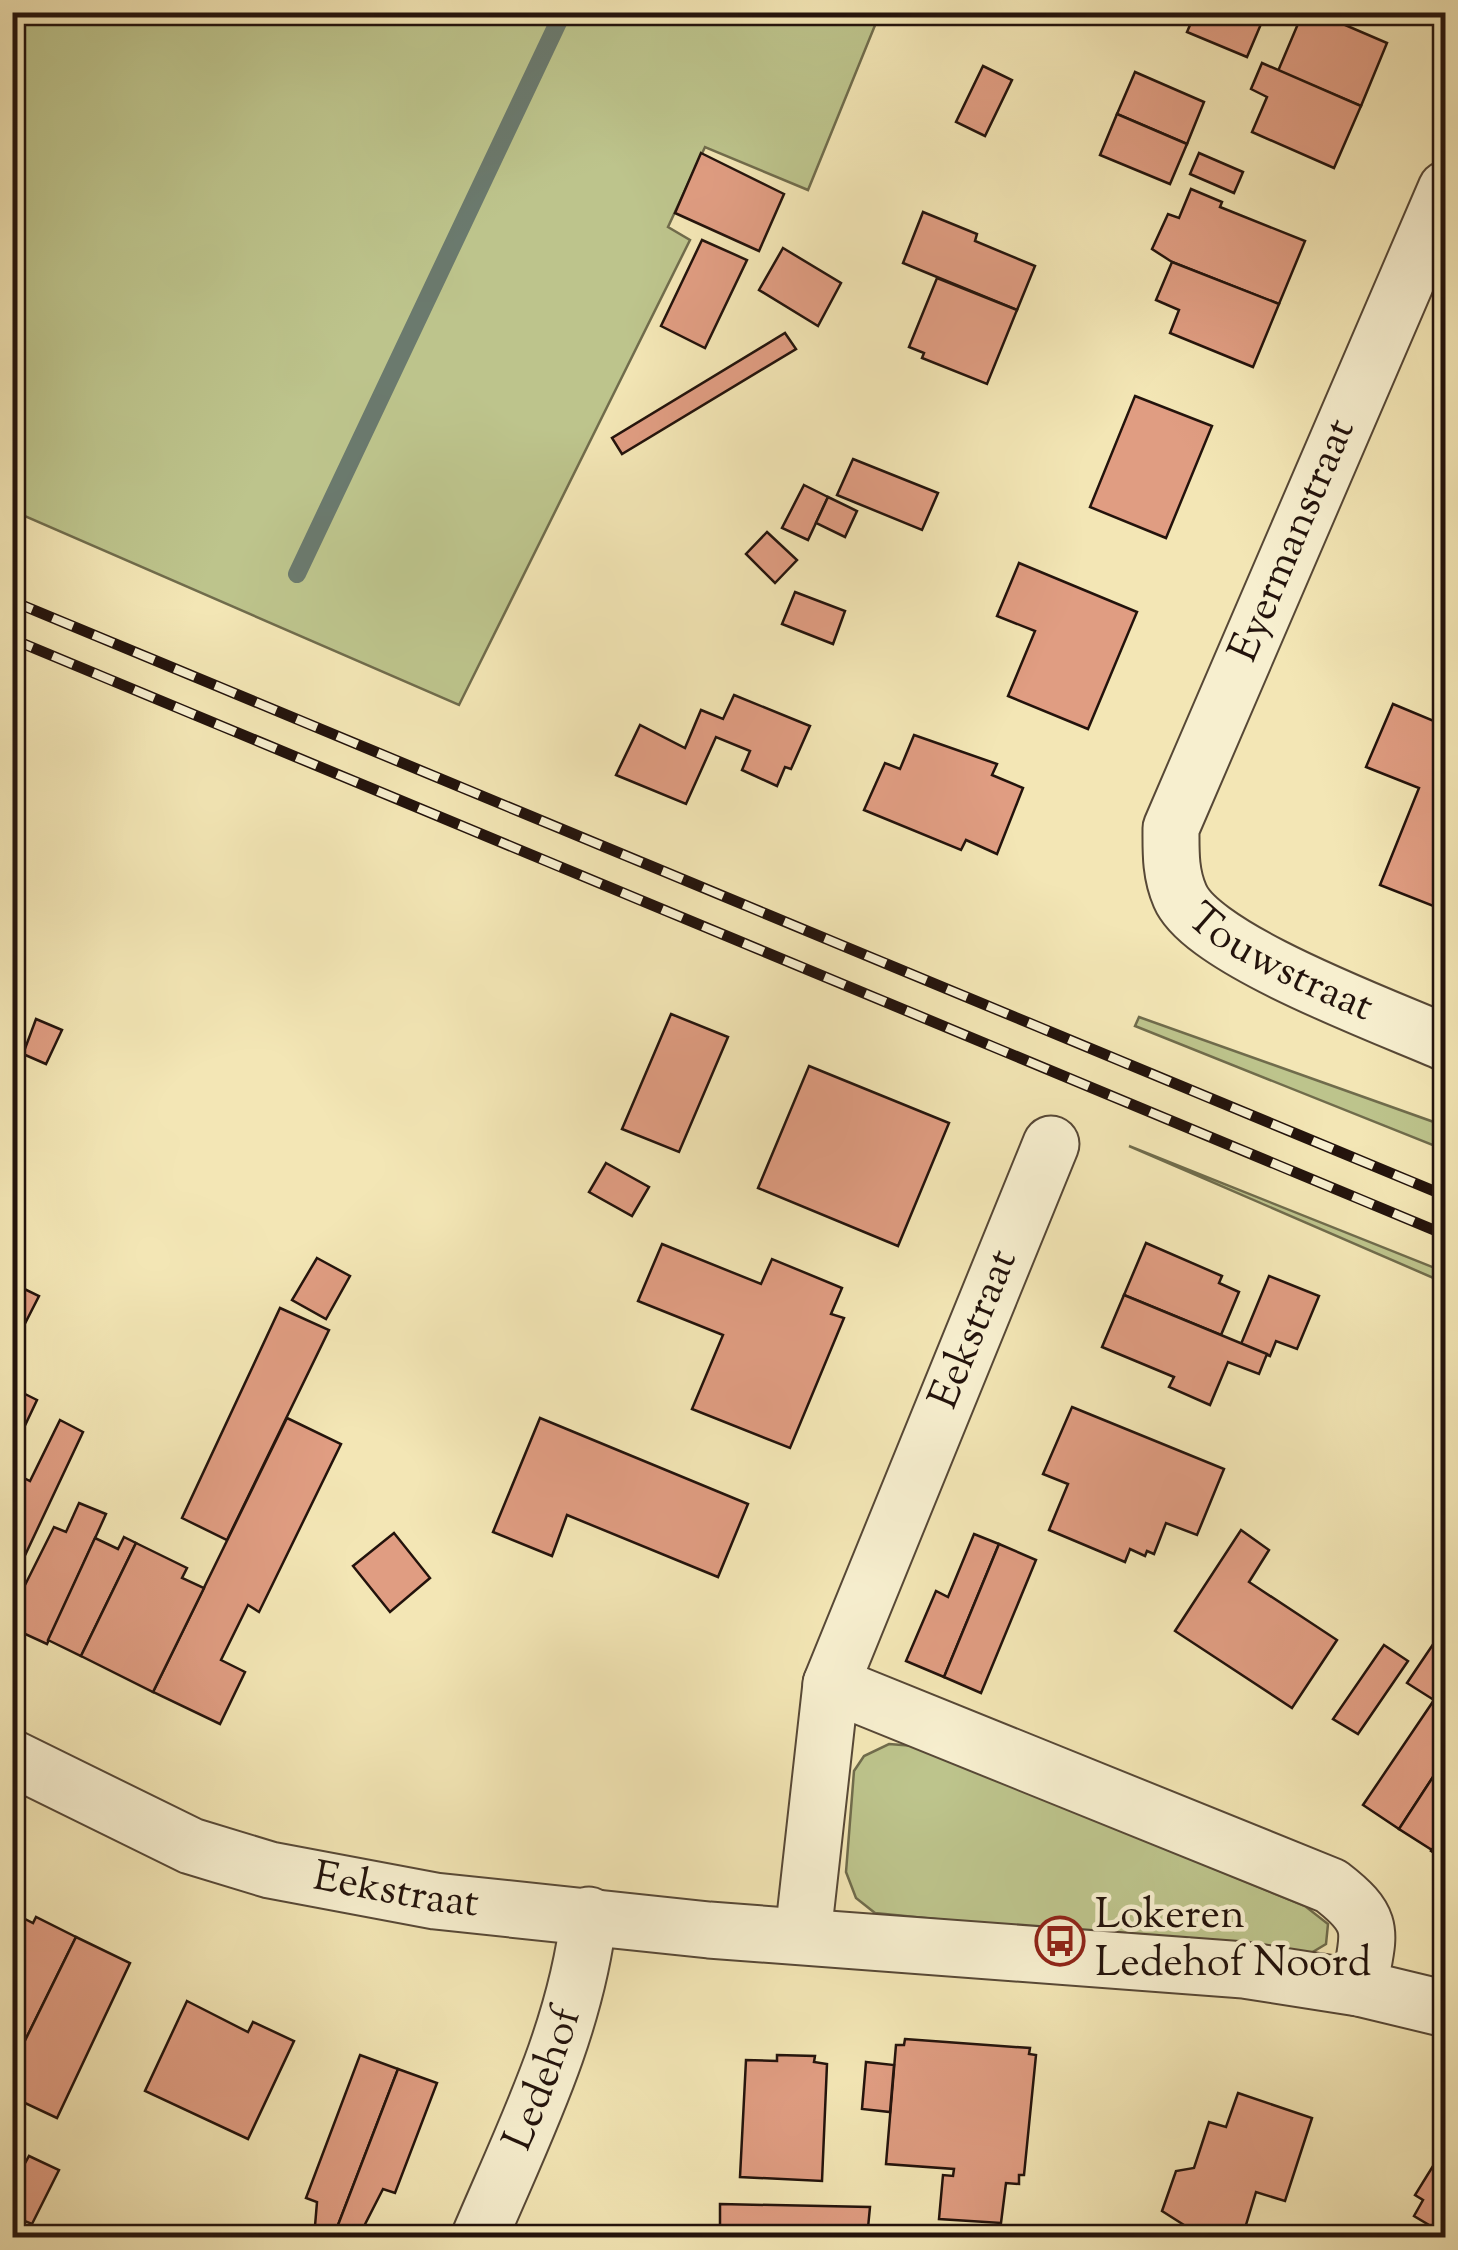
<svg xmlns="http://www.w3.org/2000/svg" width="1458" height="2250" font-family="'Sorts Mill Goudy',serif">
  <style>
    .green { fill: #bdc48c; stroke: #706c4c; stroke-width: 2.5 }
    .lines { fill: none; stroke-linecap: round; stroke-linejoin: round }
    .stream { stroke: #6b7a6e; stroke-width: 18 }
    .building { fill: #e09d82; stroke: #23130c; stroke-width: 2.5 }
    .minor-casing { stroke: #574836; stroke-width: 59 }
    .minor { stroke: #f7efcf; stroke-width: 55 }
    .rail-casing { stroke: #23130c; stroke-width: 11 }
    .rail { stroke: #f7efcf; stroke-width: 8; stroke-dasharray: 22; stroke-linecap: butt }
    .labels { text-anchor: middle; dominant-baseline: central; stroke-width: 9; stroke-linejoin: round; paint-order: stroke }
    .street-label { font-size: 42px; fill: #23130c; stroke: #f7efcf }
    .poi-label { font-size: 42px; fill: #23130c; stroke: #f7efcf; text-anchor: start }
  </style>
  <rect width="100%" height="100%" fill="#f3e6b5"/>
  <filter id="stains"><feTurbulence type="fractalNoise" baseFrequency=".002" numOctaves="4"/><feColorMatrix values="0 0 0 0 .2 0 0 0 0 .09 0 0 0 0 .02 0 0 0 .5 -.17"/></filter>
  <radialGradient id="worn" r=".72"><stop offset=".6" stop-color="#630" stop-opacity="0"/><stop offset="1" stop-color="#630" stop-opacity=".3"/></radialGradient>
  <g class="green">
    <path d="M12 13H880L808 190 705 147 668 227 690 240 459 705 13 511Z"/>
    <path d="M1139 1017 1445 1126V1150L1135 1026Z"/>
    <path d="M1129 1146 1445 1272V1283Z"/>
    <path d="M889 1744 915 1746 1305 1906 1328 1924 1326 1944 1306 1956 875 1913 856 1898 846 1872 854 1771 864 1756Z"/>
  </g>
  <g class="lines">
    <path class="stream" d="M297 574 563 12"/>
  </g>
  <g class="building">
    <path d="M1162 12H1252L1264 17 1247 57 1187 32 1190 25Z"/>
    <path d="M1303 12H1315L1387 43 1361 106 1278 71Z"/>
    <path d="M1262 63 1361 106 1334 168 1252 132 1267 97 1251 89Z"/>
    <path d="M983 66 1012 80 985 136 956 122Z"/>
    <path d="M1135 72 1204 102 1187 144 1117 114Z"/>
    <path d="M1117 114 1187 144 1170 184 1100 155Z"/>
    <path d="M701 153 784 194 759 251 675 213Z"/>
    <path d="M1199 153 1243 172 1234 193 1190 174Z"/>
    <path d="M1191 189 1222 202 1220 207 1305 241 1279 304 1172 262 1152 249 1168 214 1179 218Z"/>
    <path d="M923 212 977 234 975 241 1035 266 1017 310 903 263Z"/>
    <path d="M702 240 747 260 705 348 661 326Z"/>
    <path d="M783 248 841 283 818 326 759 290Z"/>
    <path d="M1172 262 1279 304 1253 367 1170 333 1179 310 1156 300Z"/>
    <path d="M937 278 1017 310 987 384 922 358 924 353 909 347Z"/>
    <path d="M785 333 796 349 622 454 612 438Z"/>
    <path d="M1135 396 1212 426 1166 538 1090 507Z"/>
    <path d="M853 459 938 493 922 530 837 495Z"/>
    <path d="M804 485 828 497 808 540 782 528Z"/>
    <path d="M828 497 857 511 845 537 816 523Z"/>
    <path d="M767 532 797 560 775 583 746 554Z"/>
    <path d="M1019 563 1137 612 1088 729 1008 696 1035 631 997 616Z"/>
    <path d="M795 592 845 611 833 644 782 624Z"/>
    <path d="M734 695 810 726 791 769 785 767 777 786 742 770 750 751 716 737 686 804 616 775 640 725 685 748 701 710 723 719Z"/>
    <path d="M1393 704 1446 726V911L1380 885 1419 788 1366 767Z"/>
    <path d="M914 735 997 764 992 775 1023 788 997 854 966 840 961 850 864 810 885 763 900 769Z"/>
    <path d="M671 1014 728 1037 679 1152 622 1129Z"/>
    <path d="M36 1019 62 1030 46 1064 23 1054Z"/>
    <path d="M809 1066 949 1123 898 1246 758 1188Z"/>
    <path d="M606 1163 649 1187 632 1216 589 1192Z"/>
    <path d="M1146 1243 1222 1276 1219 1283 1239 1292 1221 1335 1124 1295Z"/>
    <path d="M662 1244 761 1284 772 1259 842 1288 831 1314 844 1318 790 1448 692 1409 723 1335 638 1301Z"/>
    <path d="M317 1258 350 1276 326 1319 292 1300Z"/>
    <path d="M1269 1276 1319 1296 1297 1349 1276 1341 1270 1356 1241 1344Z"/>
    <path d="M12 1283 39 1296 12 1349Z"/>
    <path d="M1124 1295 1267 1354 1259 1374 1228 1362 1210 1405 1169 1387 1174 1377 1102 1347Z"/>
    <path d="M280 1308 329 1330 227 1540 182 1518Z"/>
    <path d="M15 1389 37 1400 12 1453V1393Z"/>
    <path d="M1072 1407 1224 1469 1197 1535 1166 1523 1154 1554 1147 1551 1145 1556 1130 1549 1125 1562 1049 1530 1068 1484 1043 1474Z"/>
    <path d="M287 1418 341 1444 259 1612 248 1605 221 1660 245 1672 220 1724 153 1692Z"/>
    <path d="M540 1418 748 1504 718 1577 567 1515 552 1556 493 1532Z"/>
    <path d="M60 1420 83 1432 12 1583V1472L30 1481Z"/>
    <path d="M79 1503 106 1514 47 1644 12 1628V1611L54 1527 66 1532Z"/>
    <path d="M1241 1530 1269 1550 1249 1582 1337 1640 1292 1708 1175 1631Z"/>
    <path d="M394 1533 430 1578 390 1612 353 1566Z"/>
    <path d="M974 1534 999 1544 944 1677 906 1661 936 1591 948 1597Z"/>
    <path d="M124 1537 136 1543 81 1656 48 1640 95 1538 118 1549Z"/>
    <path d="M136 1543 187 1568 182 1578 204 1588 153 1692 81 1656Z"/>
    <path d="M999 1544 1036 1560 981 1693 944 1677Z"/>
    <path d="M1440 1634 1446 1638V1757L1399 1829 1363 1805 1434 1700 1407 1683Z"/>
    <path d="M1384 1645 1408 1661 1358 1734 1333 1719Z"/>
    <path d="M1446 1757V1830L1432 1850 1399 1829Z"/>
    <path d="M1446 1830V1861L1431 1851Z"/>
    <path d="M21 1917 33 1923 36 1917 76 1937 12 2067V1934Z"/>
    <path d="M76 1937 130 1963 57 2118 12 2097V2067Z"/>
    <path d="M187 2001 248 2032 253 2022 294 2041 248 2139 145 2091Z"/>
    <path d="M905 2039 1030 2048 1029 2054 1036 2055 1024 2175H1019V2184L1006 2183 1001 2223 939 2219 943 2175 953 2176 954 2169 886 2164 896 2045H904Z"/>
    <path d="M360 2055 398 2069 333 2238H314L317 2202 306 2198Z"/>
    <path d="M777 2055 815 2056 814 2062 827 2064 822 2181 740 2177 746 2060 777 2061Z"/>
    <path d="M866 2062 894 2065 890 2112 862 2109Z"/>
    <path d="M398 2069 437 2083 395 2193 383 2189 358 2238H333Z"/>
    <path d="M1238 2093 1312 2118 1285 2201 1256 2192 1242 2238H1180L1184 2225 1162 2211 1176 2171 1194 2168 1209 2122 1226 2127Z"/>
    <path d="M1446 2145V2235L1414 2216 1423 2200 1415 2195Z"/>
    <path d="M29 2156 59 2170 32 2224 12 2216V2187Z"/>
    <path d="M720 2204 870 2207 867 2238H720Z"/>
  </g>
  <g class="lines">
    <g class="minor-casing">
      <g id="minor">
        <path id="s1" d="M1446 189 1171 828C1171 851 1170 873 1180 896 1203 950 1387 1017 1446 1043"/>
        <path d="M831 1684 1331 1886C1379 1923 1368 1933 1359 1988"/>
        <path id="s2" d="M12 1758 191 1846 270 1870 435 1901 709 1930 1244 1970 1359 1988 1446 2009"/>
        <path id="s3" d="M803 1935 831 1684 1051 1144"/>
        <path id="s4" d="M479 2238C524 2132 576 2030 589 1915"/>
      </g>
    </g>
    <use href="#minor" class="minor"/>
    <g class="rail-casing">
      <g id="rail">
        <path d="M12 601 1446 1196"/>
        <path d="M12 639 1446 1235"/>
      </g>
    </g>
    <use href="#rail" class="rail"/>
  </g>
  <defs>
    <g id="bus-ring" transform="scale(2.5)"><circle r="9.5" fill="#f7efcf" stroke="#8f2418" stroke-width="1.5"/><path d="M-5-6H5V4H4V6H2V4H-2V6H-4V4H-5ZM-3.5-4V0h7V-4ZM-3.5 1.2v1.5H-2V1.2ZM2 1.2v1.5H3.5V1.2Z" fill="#8f2418"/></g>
  </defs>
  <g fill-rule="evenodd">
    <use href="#bus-ring" x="1060" y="1941"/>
  </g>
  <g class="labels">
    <g class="street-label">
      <text transform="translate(1294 541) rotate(-67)">Eyermanstraat</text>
      <text stroke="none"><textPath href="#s1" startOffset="888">Touwstraat</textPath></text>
      <text stroke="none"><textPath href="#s3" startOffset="635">Eekstraat</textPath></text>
      <text stroke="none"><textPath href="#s2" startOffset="410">Eekstraat</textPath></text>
      <text stroke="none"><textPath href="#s4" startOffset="172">Ledehof</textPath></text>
    </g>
    <g class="poi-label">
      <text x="1095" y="1917">Lokeren<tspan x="1095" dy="48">Ledehof Noord</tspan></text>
    </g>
  </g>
  <rect width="1458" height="2250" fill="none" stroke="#f3e6b5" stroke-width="50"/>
  <rect x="15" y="15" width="1428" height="2220" fill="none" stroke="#23130c" stroke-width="5"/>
  <rect x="25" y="25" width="1408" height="2200" fill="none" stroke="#23130c" stroke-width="2.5"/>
  <rect width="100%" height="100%" filter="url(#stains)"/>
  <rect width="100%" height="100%" fill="url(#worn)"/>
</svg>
